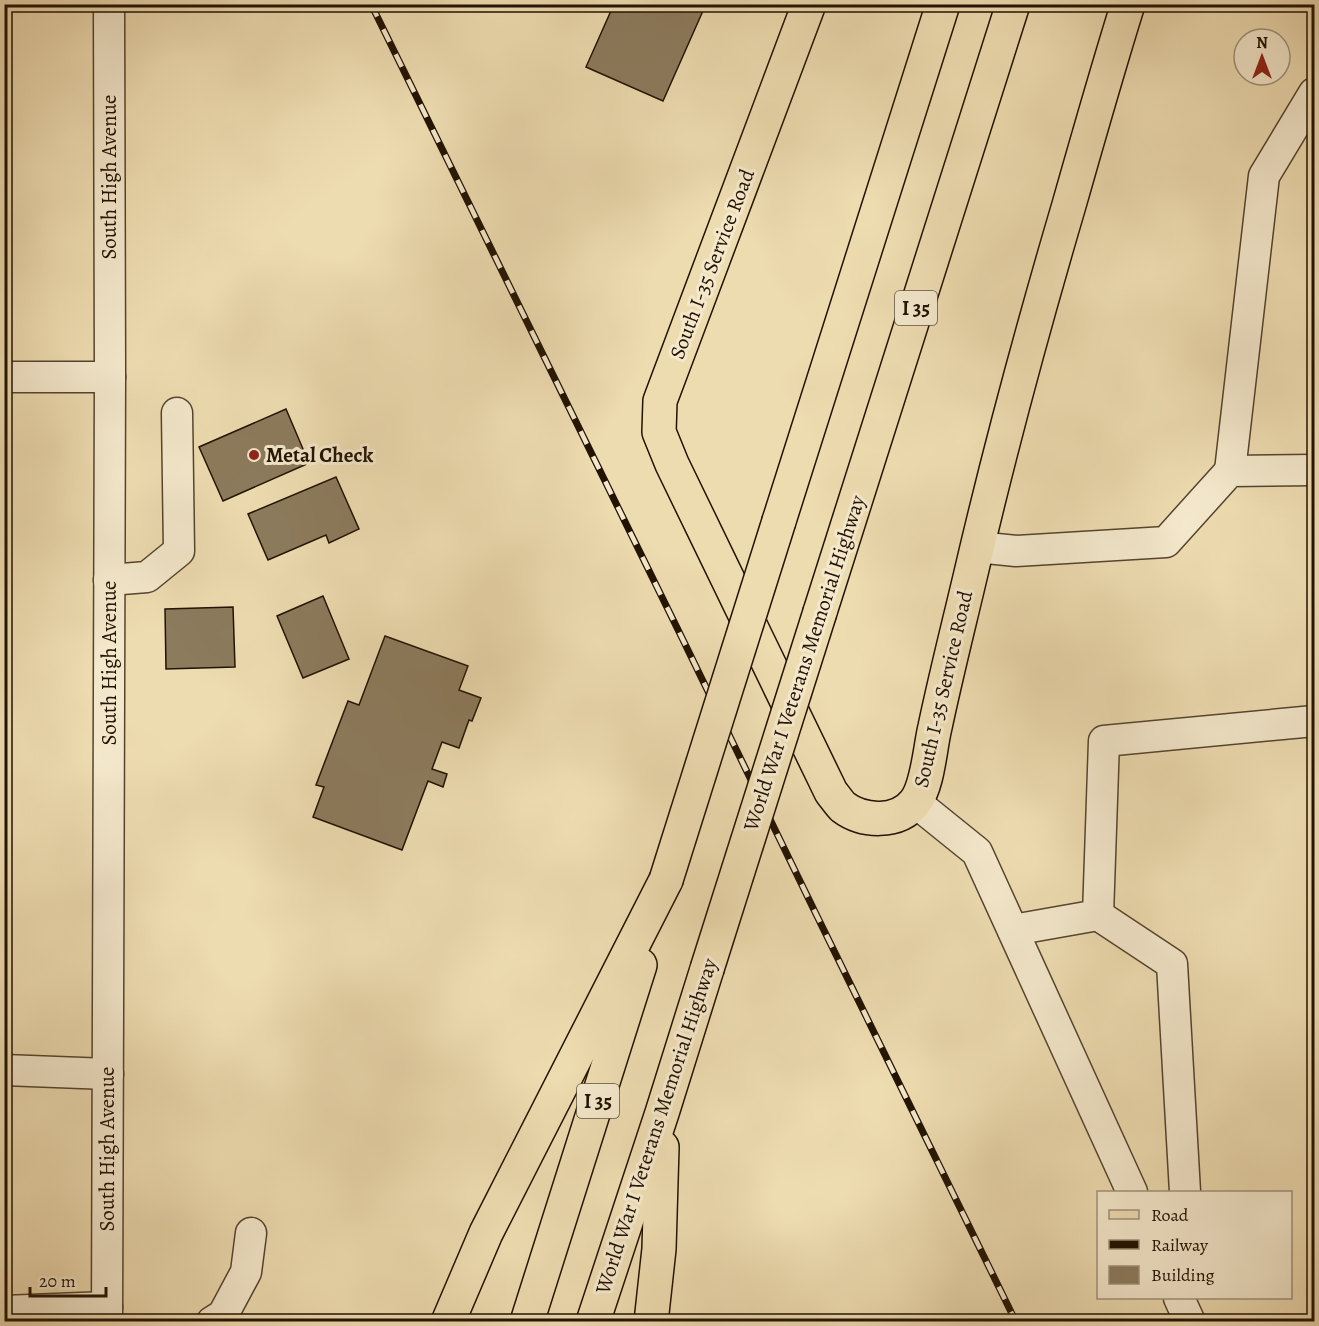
<svg xmlns="http://www.w3.org/2000/svg" width="1319" height="1326" font-family="Alegreya,serif">
  <style>
    .lines { fill: none; stroke-linecap: round; stroke-linejoin: round }
    .stream { stroke: #726248; stroke-width: 8 }
    .building { fill: #8c7b5d; stroke: #211202; stroke-width: 1.5 }
    .minor-casing { stroke: #54442e; stroke-width: 33 }
    .major-casing { stroke: #211202; stroke-width: 36 }
    .highway-casing { stroke: #211202; stroke-width: 36 }
    .minor { stroke: #f4e8cc; stroke-width: 30 }
    .major { stroke: #eedcb1; stroke-width: 33 }
    .highway { stroke: #eedcb1; stroke-width: 33 }
    .rail-casing { stroke: #211202; stroke-width: 7 }
    .rail { stroke: #f4e8cc; stroke-width: 4.5; stroke-dasharray: 14; stroke-linecap: butt }
    .highway-bridge-casing { stroke: #211202; stroke-width: 36; stroke-linecap: butt }
    .highway-bridge { stroke: #eedcb1; stroke-width: 33 }
    .poi-dot { fill: #8f2418; stroke: #f4e8cc; stroke-width: 2 }
    .labels { text-anchor: middle; dominant-baseline: central; stroke-width: 6; stroke-linejoin: round; paint-order: stroke }
    .shield { fill: #f4e8cc; stroke: #60523f; stroke-width: 1.5 }
    .shield-label { font-size: 20px; font-weight: bold; fill: #211202 }
    .street-label { font-size: 21px; fill: #211202; stroke: #f4e8cc }
    .poi-label { font-size: 21px; font-weight: bold; fill: #211202; stroke: #f4e8cc; text-anchor: start }
  </style>
  <rect width="100%" height="100%" fill="#eedcb1"/>
  <filter id="stains"><feTurbulence type="fractalNoise" baseFrequency=".00333" numOctaves="4"/><feColorMatrix values="0 0 0 0 .2 0 0 0 0 .09 0 0 0 0 .02 0 0 0 .5 -.17"/></filter>
  <radialGradient id="worn" r=".72"><stop offset=".6" stop-color="#630" stop-opacity="0"/><stop offset="1" stop-color="#630" stop-opacity=".3"/></radialGradient>
  <g class="lines">
    <path class="stream" d="M4 7 18 4"/>
  </g>
  <g class="building">
    <path d="M614 4H706L663 101 586 67Z"/>
    <path d="M286 409 309 463 223 501 199 447Z"/>
    <path d="M336 477 359 529 329 543 326 535 268 560 248 514Z"/>
    <path d="M323 596 349 659 303 678 277 616Z"/>
    <path d="M233 607 235 667 166 669 165 609Z"/>
    <path d="M385 636 468 666 459 690 481 698 472 721 469 720 459 748 442 742 432 769 447 774 443 787 428 781 402 850 313 817 324 787 316 785 348 701 359 705Z"/>
  </g>
  <g class="lines">
    <g class="minor-casing">
      <g id="minor">
        <path d="M4 377H110"/>
        <path d="M1230 471 1264 176 1314 93"/>
        <path d="M977 547 1016 551 1166 542 1230 471 1314 470"/>
        <path d="M109 580 147 577 179 551 177 413"/>
        <path d="M915 802 977 852 1132 1192"/>
        <path d="M1098 915 1172 964 1185 1192"/>
        <path d="M1013 930 1098 915 1104 741 1314 721"/>
        <path d="M4 1070 108 1074"/>
        <path d="M1179 1298 1190 1322"/>
        <path d="M4 1311 107 1307"/>
        <path d="M107 1322 110 377 109 4"/>
        <path d="M212 1322 223 1315 246 1272 251 1233"/>
      </g>
    </g>
    <g class="major-casing">
      <path id="major" d="M809 4 660 401 659 432 672 464 831 792C835 797 839 803 843 807 863 822 898 824 915 802 928 786 930 747 935 727 946 675 959 624 971 573 1000 449 1033 327 1069 205 1088 138 1107 71 1128 4"/>
    </g>
    <g class="highway-casing">
      <g id="highway">
        <path d="M779 521 943 4"/>
        <path d="M820 612 1013 4"/>
        <path d="M448 1322 486 1233 666 880"/>
        <path d="M527 1322 640 965"/>
        <path d="M593 1322 662 1113 707 969"/>
        <path d="M651 1322 659 1249 662 1147"/>
      </g>
    </g>
    <use href="#minor" class="minor"/>
    <use href="#major" class="major"/>
    <use href="#highway" class="highway"/>
    <g class="rail-casing">
      <path id="rail" d="M371 4 685 644 816 914 1016 1322"/>
    </g>
    <use href="#rail" class="rail"/>
    <g class="highway-bridge-casing">
      <g id="highway-bridge">
        <path d="M666 880 779 521"/>
        <path d="M707 969 820 612"/>
      </g>
    </g>
    <use href="#highway-bridge" class="highway-bridge"/>
  </g>
  <circle class="poi-dot" cx="254" cy="455" r="6"/>
  <g class="labels">
    <g class="shield">
      <rect x="895" y="291" width="42" height="34" rx="4.5"/>
      <rect x="577" y="1084" width="42" height="34" rx="4.5"/>
    </g>
    <g class="shield-label">
      <text x="916" y="308">I 35</text>
      <text x="598" y="1101">I 35</text>
    </g>
    <g class="street-label">
      <text transform="translate(109 177) rotate(-90)">South High Avenue</text>
      <text transform="translate(712 264) rotate(-69)">South I-35 Service Road</text>
      <text transform="translate(109 663) rotate(-90)">South High Avenue</text>
      <text transform="translate(804 663) rotate(-72)">World War I Veterans Memorial Highway</text>
      <text transform="translate(943 689) rotate(-77)">South I-35 Service Road</text>
      <text transform="translate(656 1126) rotate(-72)">World War I Veterans Memorial Highway</text>
      <text transform="translate(107 1149) rotate(-90)">South High Avenue</text>
    </g>
    <g class="poi-label">
      <text x="266" y="455">Metal Check</text>
    </g>
  </g>
  <rect width="1319" height="1326" fill="none" stroke="#eedcb1" stroke-width="24"/>
  <rect x="6" y="6" width="1307" height="1314" fill="none" stroke="#211202" stroke-width="3"/>
  <rect x="12" y="12" width="1295" height="1302" fill="none" stroke="#211202" stroke-width="1.5"/>
  <rect x="1097" y="1191" width="195" height="108" fill="#f4e8cc" stroke="#a0927b" stroke-width="1.5"/>
  <rect x="1109" y="1210" width="30" height="9" fill="#eedcb1" stroke="#a0927b" stroke-width="1.5"/>
  <text x="1151" y="1221" font-size="18" fill="#211202">Road</text>
  <rect x="1109" y="1240" width="30" height="9" fill="#211202" stroke="#a0927b" stroke-width="1.5"/>
  <text x="1151" y="1251" font-size="18" fill="#211202">Railway</text>
  <rect x="1109" y="1266" width="30" height="18" fill="#8c7b5d" stroke="#a0927b" stroke-width="1.5"/>
  <text x="1151" y="1281" font-size="18" fill="#211202">Building</text>
  <g transform="translate(1262 57)"><circle r="28" fill="#f4e8cc" stroke="#a0927b" stroke-width="1.5"/>
  <path d="M0-4.5L10 22L0 15L-10 22Z" fill="#8f2418"/>
  <text y="-9" font-size="16" font-weight="bold" text-anchor="middle" fill="#211202">N</text>
  </g>
  <path d="M30 1287v9h76v-9" fill="none" stroke="#211202" stroke-width="3"/>
  <text x="39" y="1287" font-size="18" fill="#211202" stroke="#f4e8cc" stroke-width="4.5" paint-order="stroke">20 m</text>
  <rect width="100%" height="100%" filter="url(#stains)"/>
  <rect width="100%" height="100%" fill="url(#worn)"/>
</svg>
